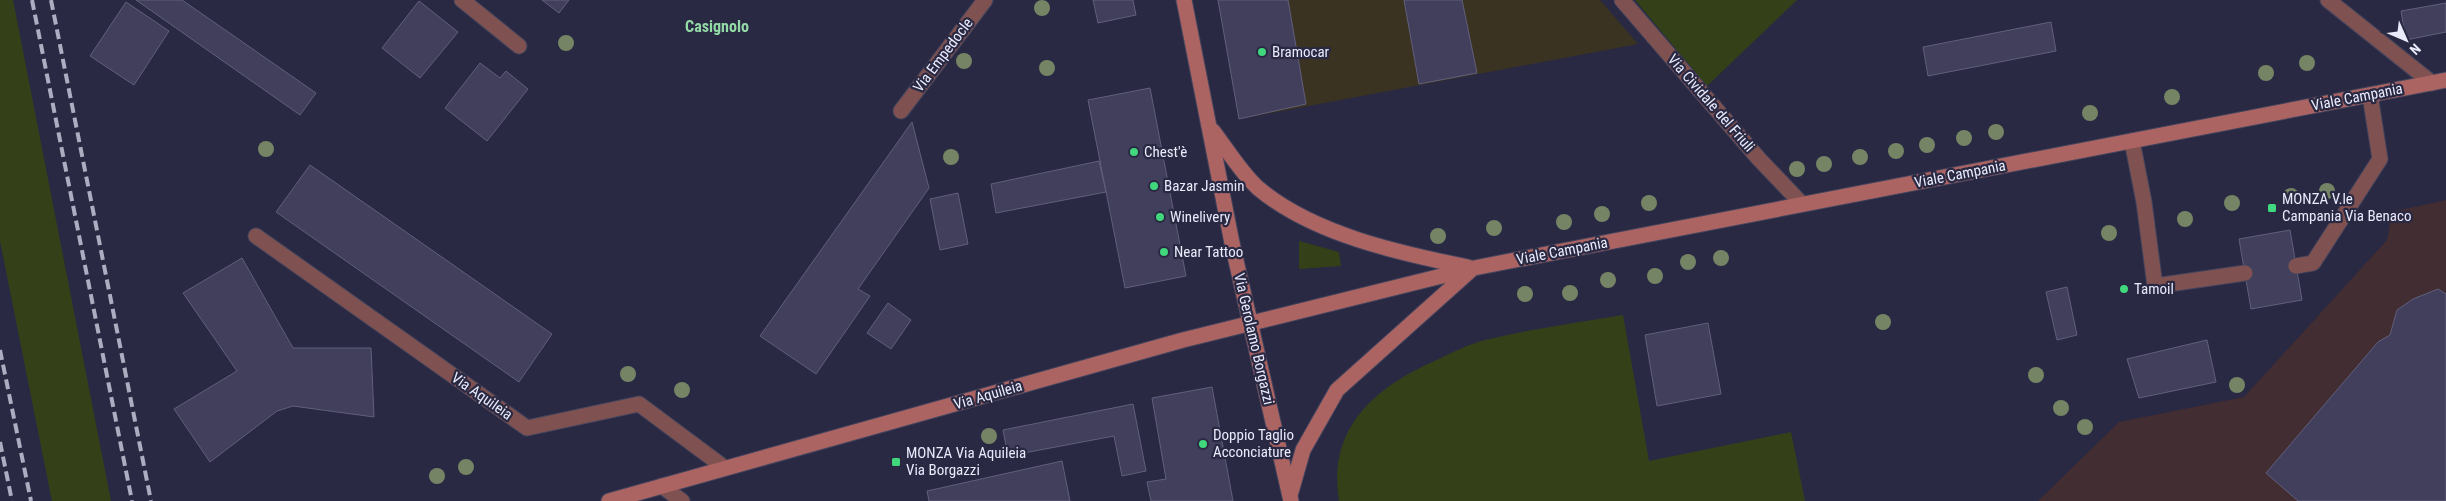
<svg xmlns="http://www.w3.org/2000/svg" width="2446" height="501" font-family="'Roboto Condensed',sans-serif">
  <style>
    .commercial { fill: #3b3322 }
    .industrial { fill: #412d32 }
    .green { fill: #344118 }
    .building { fill: #413f5b; stroke: #615f7d }
    .lines { fill: none; stroke-linecap: round; stroke-linejoin: round }
    .lane-casing { stroke: #44445d; stroke-width: 17 }
    .street-casing { stroke: #44445d; stroke-width: 17 }
    .secondary-casing { stroke: #44445d; stroke-width: 17 }
    .lane { stroke: #7f5150; stroke-width: 15 }
    .street { stroke: #7f5150; stroke-width: 15 }
    .secondary { stroke: #ac6463; stroke-width: 15 }
    .rail { stroke: #acadc1; stroke-width: 4; stroke-dasharray: 10 5; stroke-linecap: butt }
    .tree { fill: #758465 }
    .poi-dot { fill: #41d77c; stroke: #292943; stroke-width: 2 }
    .labels { text-anchor: middle; dominant-baseline: central; stroke-width: 4.5; stroke-linejoin: round; paint-order: stroke }
    .poi-label { font-size: 15px; fill: #e9eafc; stroke: #292943; text-anchor: start }
    .street-label { font-size: 15px; fill: #e9eafc; stroke: #292943 }
    .neighbourhood-label { font-size: 16px; font-weight: bold; fill: #93d9a6; stroke: #292943 }
  </style>
  <rect width="100%" height="100%" fill="#292943"/>
  <path class="commercial" d="M1218 0H1600L1638 44 1239 119Z"/>
  <path class="industrial" d="M2446 200V501H2038L2119 422 2244 397 2387 240 2392 212Z"/>
  <g class="green">
    <path d="M0 0H13L111 501H52L0 241Z"/>
    <path d="M1635 0H1797L1707 86Z"/>
    <path d="M1299 241 1339 252 1341 266 1299 269Z"/>
    <path d="M1623 315 1649 461 1791 432 1805 501H1339C1327 426 1377 386 1439 359 1453 352 1469 344 1485 340 1529 329 1577 323 1623 315Z"/>
  </g>
  <g class="building">
    <path d="M136 0H182L316 93 300 115Z"/>
    <path d="M542 0H569L559 13Z"/>
    <path d="M1093 0H1133L1136 15 1098 23Z"/>
    <path d="M1218 0H1288L1306 104 1239 119Z"/>
    <path d="M1404 0H1462L1477 73 1419 84Z"/>
    <path d="M419 1 458 32 420 78 382 48Z"/>
    <path d="M126 2 169 31 134 85 90 56Z"/>
    <path d="M2446 3V32L2406 40 2401 11Z"/>
    <path d="M2051 22 2056 51 1928 76 1923 47Z"/>
    <path d="M480 63 500 78 506 71 528 89 487 141 445 108Z"/>
    <path d="M1150 88 1186 276 1125 288 1088 100Z"/>
    <path d="M912 122 929 188 858 289 870 296 816 374 760 336Z"/>
    <path d="M1099 161 1106 192 996 213 991 184Z"/>
    <path d="M310 165 552 334 519 382 276 212Z"/>
    <path d="M958 193 968 244 940 250 930 199Z"/>
    <path d="M2290 230 2302 300 2251 309 2239 239Z"/>
    <path d="M242 258 293 348H371L374 417 293 406 277 411 210 462 174 409 237 371 183 293Z"/>
    <path d="M2067 287 2077 335 2057 340 2046 292Z"/>
    <path d="M2438 289 2446 294V501H2298L2266 473 2378 342 2390 335 2397 310 2413 299Z"/>
    <path d="M888 303 911 320 891 349 867 333Z"/>
    <path d="M1708 323 1721 394 1657 406 1645 335Z"/>
    <path d="M2207 340 2216 382 2139 398 2127 359Z"/>
    <path d="M1212 387 1233 501H1151L1147 482 1166 479 1152 398Z"/>
    <path d="M1133 404 1146 471 1122 476 1114 436 1008 456 1003 430Z"/>
    <path d="M1062 461 1070 501H929L927 491Z"/>
  </g>
  <g class="lines">
    <g class="lane-casing">
      <g id="lane">
        <path d="M2328 0 2432 83"/>
        <path d="M2132 141 2144 202 2155 286 2245 273"/>
        <path d="M2296 266 2313 263 2380 159 2370 95"/>
      </g>
    </g>
    <g class="street-casing">
      <g id="street">
        <path d="M462 0 519 46"/>
        <path d="M1622 0 1759 159 1802 204"/>
        <path d="M901 111 985 0"/>
        <path d="M256 236 527 428 639 404 725 468"/>
        <path d="M662 486 682 501"/>
      </g>
    </g>
    <g class="secondary-casing">
      <g id="secondary">
        <path d="M1184 0 1232 243 1291 501"/>
        <path d="M1213 131C1226 148 1242 174 1258 188 1312 234 1399 253 1468 267"/>
        <path d="M1291 492 1303 450 1337 390 1471 270"/>
        <path d="M609 501 1183 340 1474 268 2446 80"/>
      </g>
    </g>
    <use href="#lane" class="lane"/>
    <use href="#street" class="street"/>
    <use href="#secondary" class="secondary"/>
    <g class="rail">
      <path d="M32 0 132 501"/>
      <path d="M51 0 151 501"/>
      <path d="M0 350 31 501"/>
      <path d="M0 442 12 501"/>
    </g>
  </g>
  <g class="tree">
    <circle cx="1042" cy="8" r="8"/>
    <circle cx="566" cy="43" r="8"/>
    <circle cx="964" cy="61" r="8"/>
    <circle cx="2307" cy="63" r="8"/>
    <circle cx="1047" cy="68" r="8"/>
    <circle cx="2266" cy="73" r="8"/>
    <circle cx="2172" cy="97" r="8"/>
    <circle cx="2090" cy="113" r="8"/>
    <circle cx="1996" cy="132" r="8"/>
    <circle cx="1964" cy="138" r="8"/>
    <circle cx="1927" cy="145" r="8"/>
    <circle cx="266" cy="149" r="8"/>
    <circle cx="1896" cy="151" r="8"/>
    <circle cx="951" cy="157" r="8"/>
    <circle cx="1860" cy="157" r="8"/>
    <circle cx="1824" cy="164" r="8"/>
    <circle cx="1797" cy="169" r="8"/>
    <circle cx="2327" cy="191" r="8"/>
    <circle cx="2291" cy="196" r="8"/>
    <circle cx="1649" cy="203" r="8"/>
    <circle cx="2232" cy="203" r="8"/>
    <circle cx="1602" cy="214" r="8"/>
    <circle cx="2185" cy="219" r="8"/>
    <circle cx="1564" cy="222" r="8"/>
    <circle cx="1494" cy="228" r="8"/>
    <circle cx="2109" cy="233" r="8"/>
    <circle cx="1438" cy="236" r="8"/>
    <circle cx="1721" cy="258" r="8"/>
    <circle cx="1688" cy="262" r="8"/>
    <circle cx="1655" cy="276" r="8"/>
    <circle cx="1608" cy="280" r="8"/>
    <circle cx="1570" cy="293" r="8"/>
    <circle cx="1525" cy="294" r="8"/>
    <circle cx="1883" cy="322" r="8"/>
    <circle cx="628" cy="374" r="8"/>
    <circle cx="2036" cy="375" r="8"/>
    <circle cx="2237" cy="385" r="8"/>
    <circle cx="682" cy="390" r="8"/>
    <circle cx="2061" cy="408" r="8"/>
    <circle cx="2085" cy="427" r="8"/>
    <circle cx="989" cy="436" r="8"/>
    <circle cx="466" cy="467" r="8"/>
    <circle cx="437" cy="476" r="8"/>
  </g>
  <g class="poi-dot">
    <circle cx="1262" cy="52" r="5"/>
    <circle cx="1134" cy="152" r="5"/>
    <circle cx="1154" cy="186" r="5"/>
    <rect x="2267" y="203" width="10" height="10" rx="2.5"/>
    <circle cx="1160" cy="217" r="5"/>
    <circle cx="1164" cy="252" r="5"/>
    <circle cx="2124" cy="289" r="5"/>
    <circle cx="1203" cy="444" r="5"/>
    <rect x="891" y="457" width="10" height="10" rx="2.5"/>
  </g>
  <g class="labels">
    <g class="poi-label">
      <text x="1272" y="52">Bramocar</text>
      <text x="1144" y="152">Chest'è</text>
      <text x="1164" y="186">Bazar Jasmin</text>
      <text x="2282" y="199">MONZA V.le<tspan x="2282" dy="17">Campania Via Benaco</tspan></text>
      <text x="1170" y="217">Winelivery</text>
      <text x="1174" y="252">Near Tattoo</text>
      <text x="2134" y="289">Tamoil</text>
      <text x="1213" y="435">Doppio Taglio<tspan x="1213" dy="17">Acconciature</tspan></text>
      <text x="906" y="453">MONZA Via Aquileia<tspan x="906" dy="17">Via Borgazzi</tspan></text>
    </g>
    <g class="street-label">
      <text transform="translate(943 55) rotate(-53)">Via Empedocle</text>
      <text transform="translate(2357 97) rotate(-11)">Viale Campania</text>
      <text transform="translate(1711 103) rotate(49)">Via Cividale del Friuli</text>
      <text transform="translate(1960 174) rotate(-11)">Viale Campania</text>
      <text transform="translate(1562 251) rotate(-11)">Viale Campania</text>
      <text transform="translate(1254 339) rotate(77)">Via Gerolamo Borgazzi</text>
      <text transform="translate(988 395) rotate(-16)">Via Aquileia</text>
      <text transform="translate(482 396) rotate(35)">Via Aquileia</text>
    </g>
    <g class="neighbourhood-label">
      <text x="717" y="26">Casignolo</text>
    </g>
  </g>
  <g transform="translate(2406 40) rotate(135)" stroke="#292943" stroke-width="4" paint-order="stroke">
  <path d="M0-4L9 19L0 12L-9 19Z" fill="#e9eafc"/>
  <text y="-8" font-size="14" font-weight="bold" text-anchor="middle" fill="#e9eafc">N</text>
  </g>
</svg>
